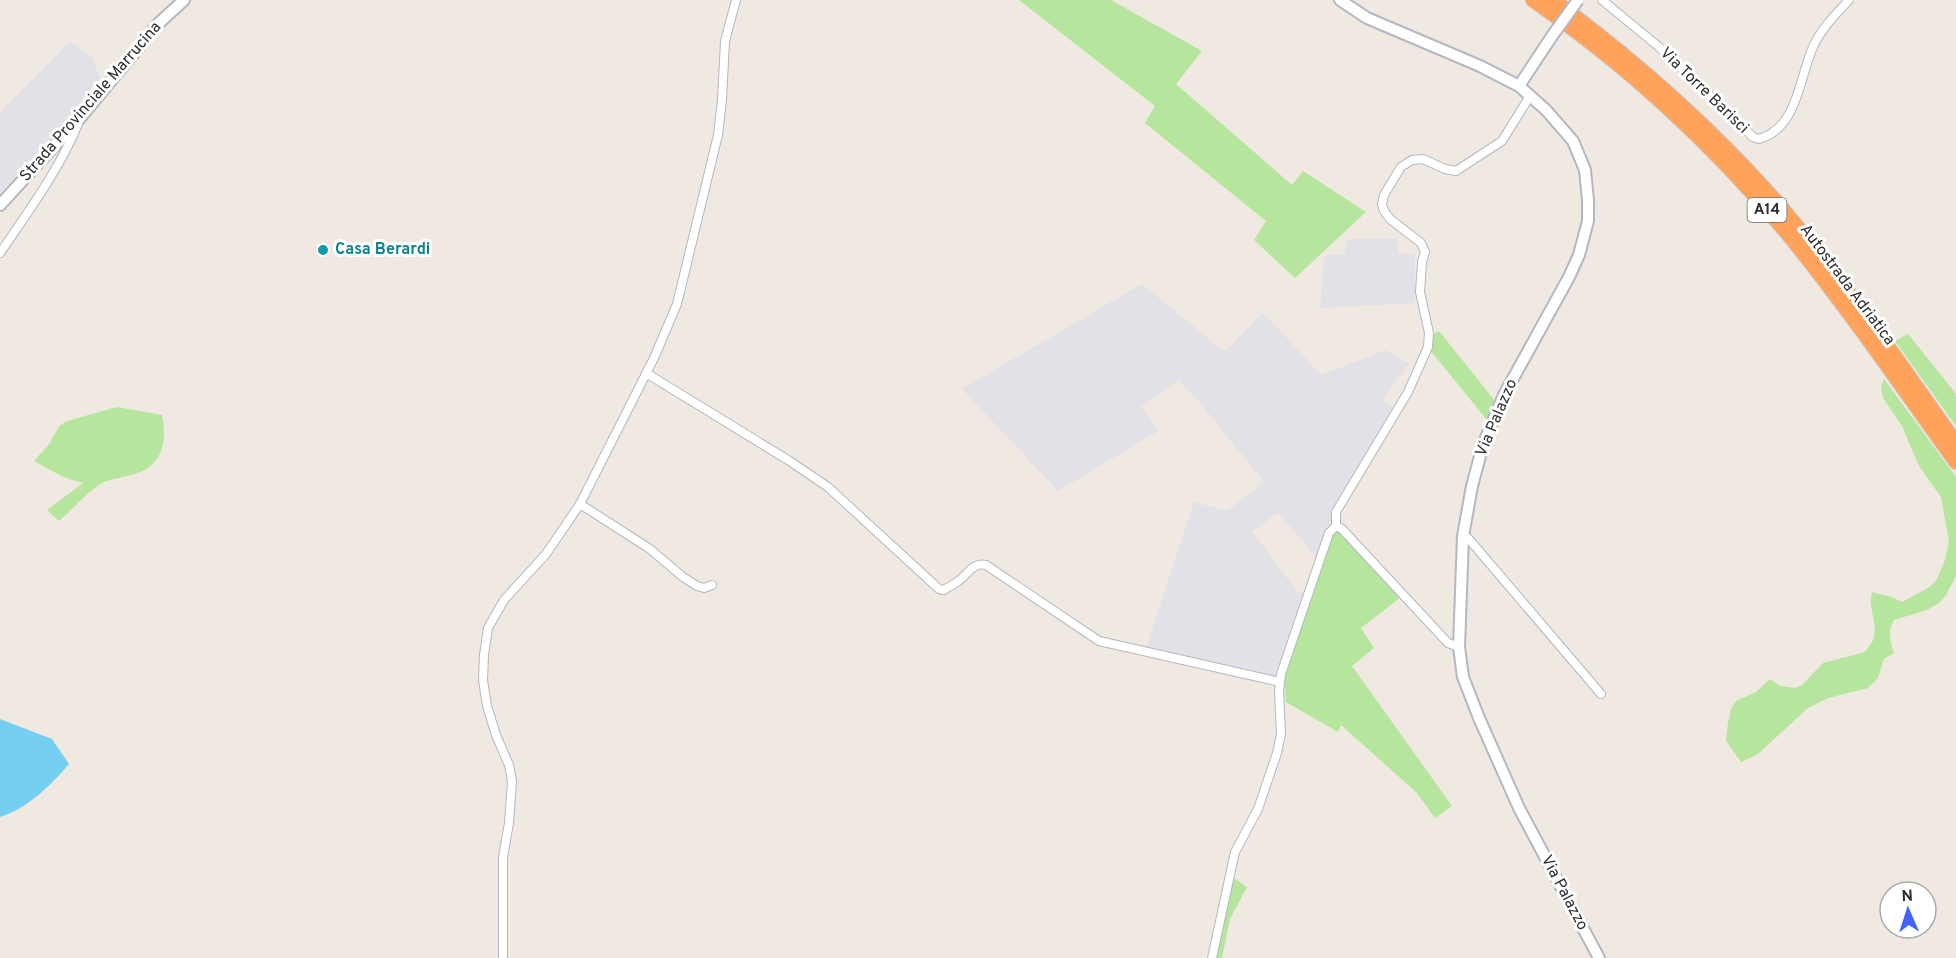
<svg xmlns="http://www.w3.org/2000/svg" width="1956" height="958" font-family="Overpass,sans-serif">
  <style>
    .industrial { fill: #e3e1e8 }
    .green { fill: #b6e59e }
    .water { fill: #75cff0 }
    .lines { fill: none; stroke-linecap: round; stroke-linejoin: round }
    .street-casing { stroke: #b4b7c1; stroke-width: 10 }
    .secondary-casing { stroke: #b4b7c1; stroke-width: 14 }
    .highway-casing { stroke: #c9c9c9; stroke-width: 16 }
    .street { stroke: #fff; stroke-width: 8 }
    .secondary { stroke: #fff; stroke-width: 10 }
    .highway { stroke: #ffa35c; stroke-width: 14 }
    .secondary-bridge-casing { stroke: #b4b7c1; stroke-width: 14; stroke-linecap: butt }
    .secondary-bridge { stroke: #fff; stroke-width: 10 }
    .culture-dot { fill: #0f9aa8; stroke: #fff; stroke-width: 2 }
    .labels { text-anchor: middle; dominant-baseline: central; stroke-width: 6; stroke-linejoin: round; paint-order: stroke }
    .shield { fill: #fff; stroke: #6d6d6d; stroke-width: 1.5 }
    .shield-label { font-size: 15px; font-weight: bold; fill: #2e2e2e }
    .street-label { font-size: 16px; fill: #2e2e2e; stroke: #fff }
    .culture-label { font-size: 16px; font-weight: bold; fill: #0d838f; stroke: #fff; text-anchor: start }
  </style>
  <rect width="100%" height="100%" fill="#efe9e1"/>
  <g class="industrial">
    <path d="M70 41 92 57 100 78 57 132 0 198V113Z"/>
    <path d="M1397 238 1398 254H1415V303L1320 308 1324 257 1326 255 1344 254 1348 239Z"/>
    <path d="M1142 284 1225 352 1263 312 1321 375 1386 350 1409 364 1382 400 1395 410 1335 523 1319 560 1278 513 1252 531 1298 593 1307 590 1278 679 1145 651 1194 502 1227 511 1264 482 1201 404 1179 380 1141 407 1158 431 1058 491 962 389Z"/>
  </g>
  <g class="green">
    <path d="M1019 0H1111L1202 51 1176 84 1292 185 1303 171 1366 212 1295 278 1254 240 1266 221 1145 123 1155 106Z"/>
    <path d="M1439 331 1495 401 1487 420 1430 350 1433 335Z"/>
    <path d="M1908 334 1956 394V426L1895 341Z"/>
    <path d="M1884 379 1956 477V576L1946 595 1939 603 1927 610 1894 620C1887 632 1890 640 1894 653L1884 659 1878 678 1868 688 1828 698 1808 708 1758 754 1741 762 1726 741 1728 723 1731 709 1736 701 1756 692 1770 679 1780 686 1795 688 1802 685 1823 663 1865 652C1868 648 1872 643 1873 640 1879 624 1867 607 1872 592L1892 597 1902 602 1930 587 1937 579 1945 560 1949 541 1941 497 1919 466 1902 426 1883 398 1881 386Z"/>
    <path d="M117 407 162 415C167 439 164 463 138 473 126 477 113 478 102 483 89 490 71 511 59 521L47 510 83 483 63 477 34 461 50 443 59 426 67 421Z"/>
    <path d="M1339 530 1401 597 1361 628 1374 648 1352 666 1452 806 1435 818 1417 793 1341 725 1338 732 1286 702 1284 678 1333 533Z"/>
    <path d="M1231 876 1247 887 1230 919 1222 958H1215Z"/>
  </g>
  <path class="water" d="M0 719 52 739 69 764C50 786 28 808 0 817Z"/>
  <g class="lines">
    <g class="street-casing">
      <g id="street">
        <path d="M1602 0 1659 47 1753 137 1759 139C1798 128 1799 78 1813 47 1821 29 1836 14 1849 0"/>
        <path d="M0 253C28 212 59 170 78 124"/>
        <path d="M646 373 788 460 828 487 939 589 944 590C948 587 953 585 957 582 968 575 972 562 986 565L1099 641 1280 682"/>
        <path d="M580 504 650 549 683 577 697 586 704 588 712 585"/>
        <path d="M1336 526V512L1408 392 1428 347 1429 333 1420 292 1422 262 1425 252 1421 243 1390 219 1384 211 1382 204 1384 195 1401 167 1412 160 1423 159 1445 169 1456 171 1502 141 1530 96"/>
        <path d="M1463 536 1468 538 1601 694"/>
        <path d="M503 958V857L509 823 512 781 509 765 496 735 487 706 483 680 484 655 488 628 504 600 546 554 580 504 654 358 677 304 718 135 722 100 725 41 736 0"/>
        <path d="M1212 958 1235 852 1258 809 1277 753 1281 734 1279 691 1281 674 1329 533 1336 526 1342 529 1448 643 1459 647"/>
      </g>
    </g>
    <g class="secondary-casing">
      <g id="secondary">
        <path d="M1340 0 1367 18 1480 66 1519 86 1546 110 1573 141 1585 170 1588 200V221L1579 255 1569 277 1504 395 1483 445 1472 486 1463 536 1459 647 1463 677 1479 718 1519 808 1599 958"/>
        <path d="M1519 86 1552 36"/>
        <path d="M0 205 80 118 159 23 184 0"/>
      </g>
    </g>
    <g class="highway-casing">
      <g id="highway">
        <path d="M1533 0C1630 67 1717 148 1792 239 1850 311 1902 387 1956 462"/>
        <path d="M1553 0C1633 59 1707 124 1773 198 1840 275 1897 360 1956 443"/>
      </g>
    </g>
    <use href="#street" class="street"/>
    <use href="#secondary" class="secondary"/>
    <use href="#highway" class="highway"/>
    <g class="secondary-bridge-casing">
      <path id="secondary-bridge" d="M1552 36 1578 0"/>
    </g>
    <use href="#secondary-bridge" class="secondary-bridge"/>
  </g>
  <circle class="culture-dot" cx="323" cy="250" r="6"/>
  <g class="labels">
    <rect class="shield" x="1747.5" y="198" width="39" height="24" rx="4.5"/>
    <g class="shield-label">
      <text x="1767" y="210">A14</text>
    </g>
    <g class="street-label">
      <text transform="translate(1704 91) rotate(44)">Via Torre Barisci</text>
      <text transform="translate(91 102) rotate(-49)">Strada Provinciale Marrucina</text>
      <text transform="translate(1847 285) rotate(53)">Autostrada Adriatica</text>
      <text transform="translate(1497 418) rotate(-67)">Via Palazzo</text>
      <text transform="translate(1564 893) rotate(62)">Via Palazzo</text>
    </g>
    <g class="culture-label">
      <text x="335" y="250">Casa Berardi</text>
    </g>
  </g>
  <g transform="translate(1908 910) rotate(357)"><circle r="28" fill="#ffffff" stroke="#ababab" stroke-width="1.5"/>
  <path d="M0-4.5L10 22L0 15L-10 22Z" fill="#4264fb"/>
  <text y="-9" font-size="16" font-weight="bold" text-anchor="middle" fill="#2e2e2e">N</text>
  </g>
</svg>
